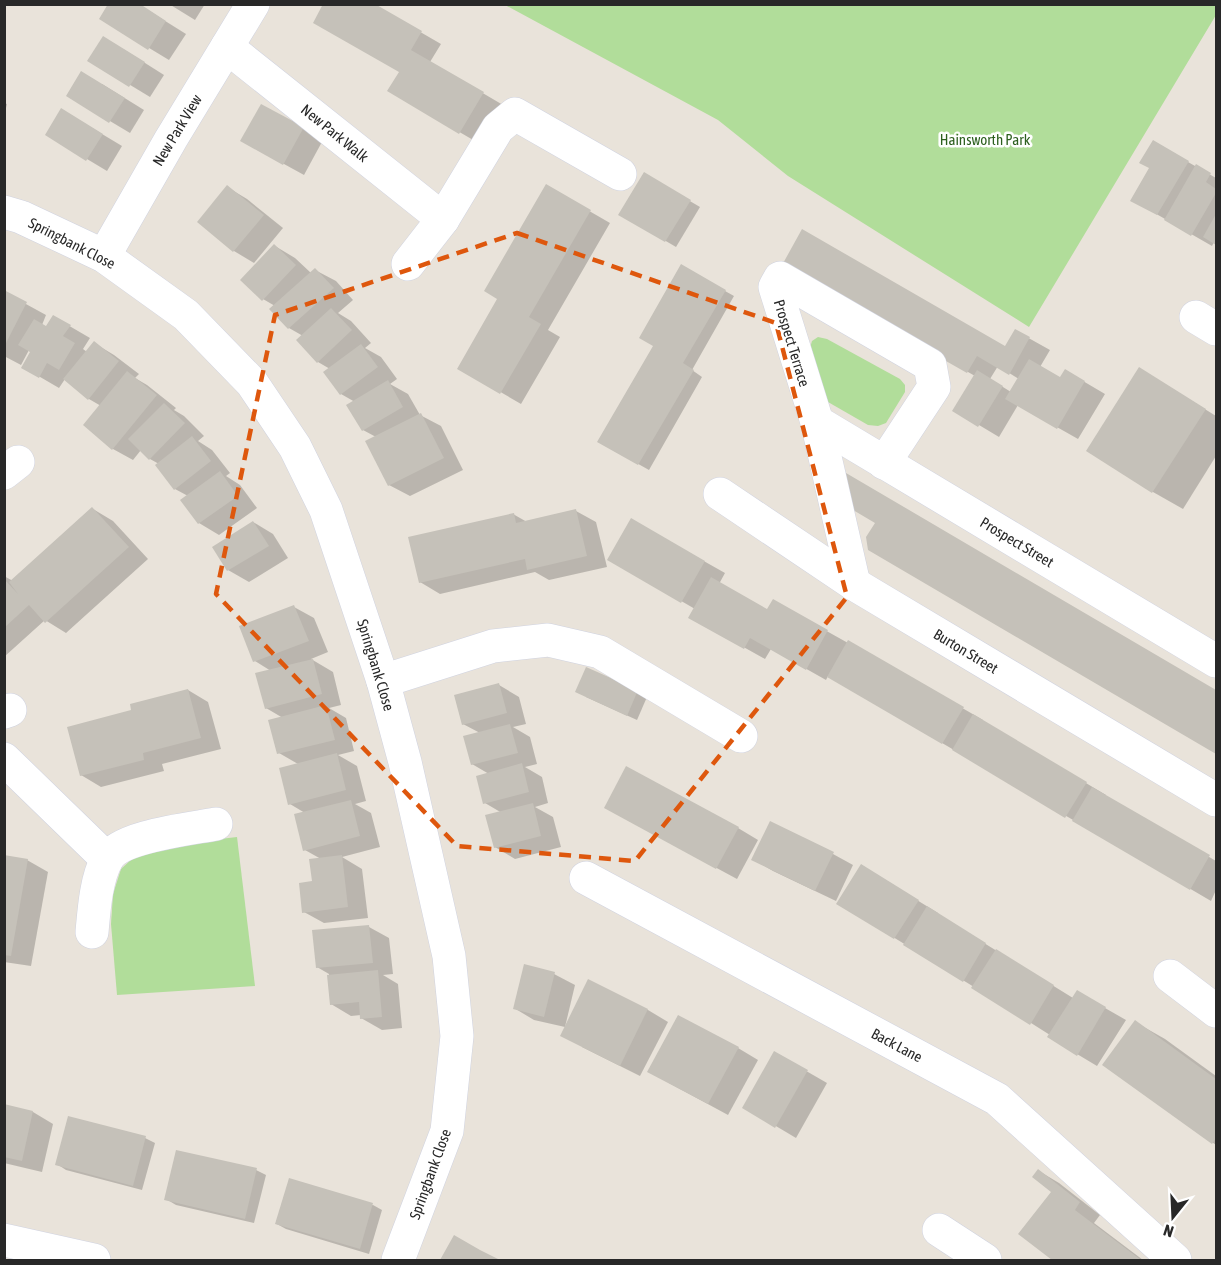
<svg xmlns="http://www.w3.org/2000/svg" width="1221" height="1265" font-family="'Asap Condensed',sans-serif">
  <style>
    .green { fill: #b1dd9a }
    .shadow { fill: #0003; fill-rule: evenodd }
    .building { fill: #c5c1b9 }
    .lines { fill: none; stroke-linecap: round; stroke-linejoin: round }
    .minor-casing { stroke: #d0d3e0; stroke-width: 34 }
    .minor { stroke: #fff; stroke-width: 33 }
    .marked { fill: none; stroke: #de570d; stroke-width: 4.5; stroke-dasharray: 12 8; stroke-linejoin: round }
    .labels { text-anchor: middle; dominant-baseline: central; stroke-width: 5; stroke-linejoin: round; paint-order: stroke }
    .street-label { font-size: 15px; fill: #282828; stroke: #fff }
    .park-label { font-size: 15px; fill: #2c5f1e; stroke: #fff }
  </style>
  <rect width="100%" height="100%" fill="#e9e3da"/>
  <g class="green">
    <path d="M1216 4V15L1029 327 788 176 718 120 505 5Z"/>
    <path d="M818 337 827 339 900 379 905 385V392L886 423 878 426 868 425 828 402 810 348 812 341Z"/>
    <path d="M237 837 255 986 117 995 111 924 113 894 121 869 133 858 152 847Z"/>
  </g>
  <g class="shadow">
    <path d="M138 4 186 34 169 60 101 19Z"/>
    <path d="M169 4H205L195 20Z"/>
    <path d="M372 4 441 44 430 62 503 105 480 144 389 91 401 71Z"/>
    <path d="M123 49 164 75 150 97 89 60Z"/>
    <path d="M102 84 144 110 130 133 68 96Z"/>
    <path d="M4 103 7 104 4 116Z"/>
    <path d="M82 122 122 146 107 171 87 159Z"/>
    <path d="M303 128 323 140 304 175 242 141Z"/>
    <path d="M1153 142 1216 178V243L1214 242 1212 246 1132 200 1151 168Z"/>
    <path d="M644 174 700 207 676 247 620 214Z"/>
    <path d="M546 186 610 223 548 330 560 337 521 404 459 368 499 299Z"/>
    <path d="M227 187 247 199 283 228 254 263 234 251 199 222Z"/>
    <path d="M275 246 295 258 311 273 315 270 336 281 353 300 338 313 351 321 371 343 365 348 381 357 397 379 390 384 408 394 420 415 441 426 463 470 410 496 389 485 376 437 363 430 355 402 341 394 330 369 318 362 303 336 289 328 275 306 263 299Z"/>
    <path d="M783 266 1006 348 1016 331 1050 350 1040 367 1061 379 1066 371 1105 394 1078 439 1018 405 999 437 954 410 975 376ZM998 366 1019 379 1011 392 990 379Z"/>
    <path d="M682 267 734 296 692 370 702 377 649 470 599 442 655 346Z"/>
    <path d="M4 292 46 315 42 325 47 328 54 317 90 338 83 349 87 352 94 343 114 355 139 374 135 378 147 385 176 408 174 410 184 416 204 436 198 441 212 450 230 473 226 476 240 485 257 508 219 535 199 523 188 496 175 489 159 464 150 459 141 450 133 460 113 449 101 406 89 399 65 379 59 388 23 367 32 352 29 350 21 365 4 356Z"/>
    <path d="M1140 369 1216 416V456L1183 509 1153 492 1088 450Z"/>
    <path d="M847 475 1216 692V752L869 549 877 522Z"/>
    <path d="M93 509 113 521 148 559 66 633 45 620 4 657V576L13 581Z"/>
    <path d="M576 511 596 522 607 567 549 580 535 572 440 594 420 582 513 514 527 522Z"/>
    <path d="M631 520 725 573 719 584 768 611 773 601 848 643V642L983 720 982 721 1106 795 1105 796 1216 861V890L1211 901 828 676 826 680 771 649 765 659 690 617 695 609 609 559Z"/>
    <path d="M253 522 273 534 288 558 249 582 228 570Z"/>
    <path d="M294 607 314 618 328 652 311 659 333 672 341 705 329 708 346 718 354 751 338 755 357 766 366 801 355 804 371 813 380 847 342 857 362 869 368 918 324 923 304 912 321 859 305 850V813L290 804 298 764 279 753 283 718 266 708 271 671 255 661Z"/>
    <path d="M587 669 647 697 637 720 586 697Z"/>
    <path d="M499 685 519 697 526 724 513 727 530 737 537 764 525 767 542 777 548 803 535 807 553 817 561 847 515 859 495 847 502 813 485 803 489 774 472 764 480 733 463 724Z"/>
    <path d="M188 690 208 702 221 749 162 764 164 771 101 787 81 775 133 712Z"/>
    <path d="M626 819 738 828 758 840 737 879Z"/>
    <path d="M770 823 833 854 853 865 836 901 773 871 753 859Z"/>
    <path d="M4 856 27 860 48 872 31 966 4 962Z"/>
    <path d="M881 878 938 913 937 914 1073 998 1077 992 1126 1020 1097 1066 1077 1054 1050 1035 974 987 838 903Z"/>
    <path d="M369 927 389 938 393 974 383 975 398 984 402 1028 382 1030 361 1018V1015L351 1016 331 1004 329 974 317 967Z"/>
    <path d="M554 974 575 985 565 1027 534 1020 514 1008Z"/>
    <path d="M589 981 648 1010 668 1022 640 1076 582 1047Z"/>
    <path d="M1135 1022 1165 1039 1216 1076V1145L1104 1064Z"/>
    <path d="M738 1048 758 1060 728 1115 669 1083Z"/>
    <path d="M775 1053 827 1083 796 1138 744 1107Z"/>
    <path d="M4 1106 33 1112 53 1124 42 1172 4 1163Z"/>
    <path d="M145 1138 155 1143 142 1190 66 1170 57 1164Z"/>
    <path d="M256 1170 266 1175 254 1223 176 1205 166 1199Z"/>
    <path d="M1039 1171 1059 1183 1100 1215 1094 1223 1143 1260H1055L1020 1234 1053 1192Z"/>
    <path d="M373 1205 382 1210 369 1254 286 1229 277 1224Z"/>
    <path d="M454 1237 497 1260H442Z"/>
  </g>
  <g class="building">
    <path d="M108 4H140L166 21 148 50 99 19Z"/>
    <path d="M323 4H375L422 31 411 50 484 92 459 134 387 91 399 72 313 23Z"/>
    <path d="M103 36 145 62 129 87 87 61Z"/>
    <path d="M81 71 125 98 109 123 66 96Z"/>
    <path d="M261 104 304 127 283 165 240 141Z"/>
    <path d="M61 108 103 134 86 161 45 135Z"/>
    <path d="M1153 140 1189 161 1157 215 1130 201 1149 168 1139 163Z"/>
    <path d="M1196 164 1211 173 1206 182 1216 189V193L1191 236 1164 220Z"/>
    <path d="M644 172 691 200 665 242 618 215Z"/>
    <path d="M546 184 591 210 529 317 541 324 500 394 457 369 497 299 484 291Z"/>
    <path d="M227 185 264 215 233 252 197 222Z"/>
    <path d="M1216 214V245L1203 237Z"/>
    <path d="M802 229 1005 346 1015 329 1030 337 1009 375 977 356 967 373 781 267Z"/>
    <path d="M274 244 296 265 262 301 240 280Z"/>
    <path d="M681 264 726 290 683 363 694 370 638 465 597 442 653 346 639 338Z"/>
    <path d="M315 268 334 288 288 329 269 309Z"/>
    <path d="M4 290 27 302 4 347Z"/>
    <path d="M331 308 352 330 317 363 296 340Z"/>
    <path d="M53 315 71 325 63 336 75 343 59 370 47 363 39 378 21 368 30 352 18 345 34 319 46 326Z"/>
    <path d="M94 341 119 361 88 400 63 379Z"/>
    <path d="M361 344 378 367 340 395 323 372Z"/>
    <path d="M1029 359 1060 377 1065 369 1085 381 1057 429 1005 399Z"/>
    <path d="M1139 367 1206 409 1152 493 1086 451Z"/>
    <path d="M977 370 1003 386 978 427 952 411Z"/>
    <path d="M127 371 157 395 112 450 83 425Z"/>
    <path d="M388 380 403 407 362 431 346 405Z"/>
    <path d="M164 403 185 423 149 460 128 439Z"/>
    <path d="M421 413 444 458 388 486 365 441Z"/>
    <path d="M192 436 211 461 174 490 155 465Z"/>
    <path d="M220 471 238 496 198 524 180 500Z"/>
    <path d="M846 473 1216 690V754L868 550 866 537 875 523 848 507 839 485Z"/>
    <path d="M92 507 129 547 45 623 29 605 4 628V579L18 594 9 582Z"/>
    <path d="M576 509 587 556 527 570 525 559 419 583 408 537 514 513 516 523Z"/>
    <path d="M631 518 705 561 681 603 607 560Z"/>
    <path d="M253 521 269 546 227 571 212 547Z"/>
    <path d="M711 577 767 609 773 599 828 630 806 670 750 638 744 649 688 618Z"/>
    <path d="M294 605 309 641 253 662 239 626Z"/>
    <path d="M848 640 964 707 942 744 827 677Z"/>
    <path d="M313 659 322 694 265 709 255 673Z"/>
    <path d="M586 667 638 690 627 716 575 692Z"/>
    <path d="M499 683 507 713 462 725 454 695Z"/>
    <path d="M188 689 201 738 143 753 144 760 80 776 67 727 131 710 130 704Z"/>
    <path d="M326 705 335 740 277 754 268 720Z"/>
    <path d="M973 714 1087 782 1065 818 952 750Z"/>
    <path d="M510 724 518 753 471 765 463 736Z"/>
    <path d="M337 753 346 790 288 805 279 768Z"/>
    <path d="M522 763 529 792 483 804 476 776Z"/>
    <path d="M626 766 739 827 716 869 604 808Z"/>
    <path d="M1092 787 1210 855 1190 890 1072 821Z"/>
    <path d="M351 800 360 836 303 851 294 814Z"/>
    <path d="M533 803 541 836 494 848 485 815Z"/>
    <path d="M770 821 834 852 815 891 751 860Z"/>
    <path d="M4 855 28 859 11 956 4 955Z"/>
    <path d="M342 855 348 907 302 913 299 883 312 881 309 859Z"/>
    <path d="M861 864 919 900 894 939 836 904Z"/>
    <path d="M927 906 986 943 963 982 903 945Z"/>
    <path d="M369 925 373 963 316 968 312 930Z"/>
    <path d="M996 949 1054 985 1030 1025 971 988Z"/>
    <path d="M524 964 555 972 544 1017 513 1009Z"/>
    <path d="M378 970 382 1017 360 1019 359 1002 330 1005 327 975Z"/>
    <path d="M588 979 648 1009 620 1066 560 1036Z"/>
    <path d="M1077 990 1106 1007 1077 1056 1047 1037Z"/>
    <path d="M678 1015 739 1047 708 1104 647 1072Z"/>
    <path d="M1135 1020 1216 1079V1138L1212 1144 1102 1065Z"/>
    <path d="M774 1051 808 1070 775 1128 742 1108Z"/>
    <path d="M4 1104 33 1111 22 1161 4 1157Z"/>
    <path d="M68 1116 146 1136 133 1186 55 1165Z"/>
    <path d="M176 1150 257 1168 245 1219 164 1200Z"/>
    <path d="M1038 1169 1080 1202 1075 1210 1141 1260H1052L1018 1234 1051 1192 1032 1177Z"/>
    <path d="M289 1178 373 1203 360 1249 275 1224Z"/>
    <path d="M454 1235 480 1250 500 1260H440Z"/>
  </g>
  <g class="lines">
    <g class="minor-casing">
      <g id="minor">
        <path d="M227 47 443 219"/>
        <path d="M4 212 21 217 104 256 186 315 252 383 295 447 326 510 383 681 405 762 449 956 457 1036 447 1131 398 1260"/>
        <path d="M104 256 171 139 253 4"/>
        <path d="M408 264 443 219 498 128 515 114 620 174"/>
        <path d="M1196 317 1216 329"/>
        <path d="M817 422 1216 661"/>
        <path d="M4 473 18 462"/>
        <path d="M720 494 854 584 1216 800"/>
        <path d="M854 584 817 422 775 287 780 278 930 365 934 387 884 463"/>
        <path d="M383 681 493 646 548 640 600 652 741 736"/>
        <path d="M4 712 10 710"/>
        <path d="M4 759 107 859"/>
        <path d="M586 878 997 1099 1175 1260"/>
        <path d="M92 932C94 910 96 879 107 859 120 836 190 829 216 824"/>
        <path d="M1170 976 1216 1011"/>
        <path d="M939 1230 985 1260"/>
        <path d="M4 1240 94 1260"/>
      </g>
    </g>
    <use href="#minor" class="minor"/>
  </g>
  <path class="marked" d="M517 233 776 323 847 597 635 861 457 846 216 594 275 315Z"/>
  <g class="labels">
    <g class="street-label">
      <text transform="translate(177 130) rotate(-59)">New Park View</text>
      <text transform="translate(335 133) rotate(39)">New Park Walk</text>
      <text transform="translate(72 243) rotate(27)">Springbank Close</text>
      <text transform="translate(792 343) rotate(73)">Prospect Terrace</text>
      <text transform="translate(1017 542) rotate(31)">Prospect Street</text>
      <text transform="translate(966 651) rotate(31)">Burton Street</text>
      <text transform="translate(376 665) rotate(73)">Springbank Close</text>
      <text transform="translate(897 1045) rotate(28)">Back Lane</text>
      <text transform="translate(430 1174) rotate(-70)">Springbank Close</text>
    </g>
    <g class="park-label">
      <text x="985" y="139">Hainsworth Park</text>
    </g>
  </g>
  <rect width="1221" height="1265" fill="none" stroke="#282828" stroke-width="12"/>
  <g transform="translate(1173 1217) rotate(198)" stroke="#ffffff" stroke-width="4.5" paint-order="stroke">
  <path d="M0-4.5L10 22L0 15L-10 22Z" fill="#282828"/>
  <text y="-9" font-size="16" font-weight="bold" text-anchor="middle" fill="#282828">N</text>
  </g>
</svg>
